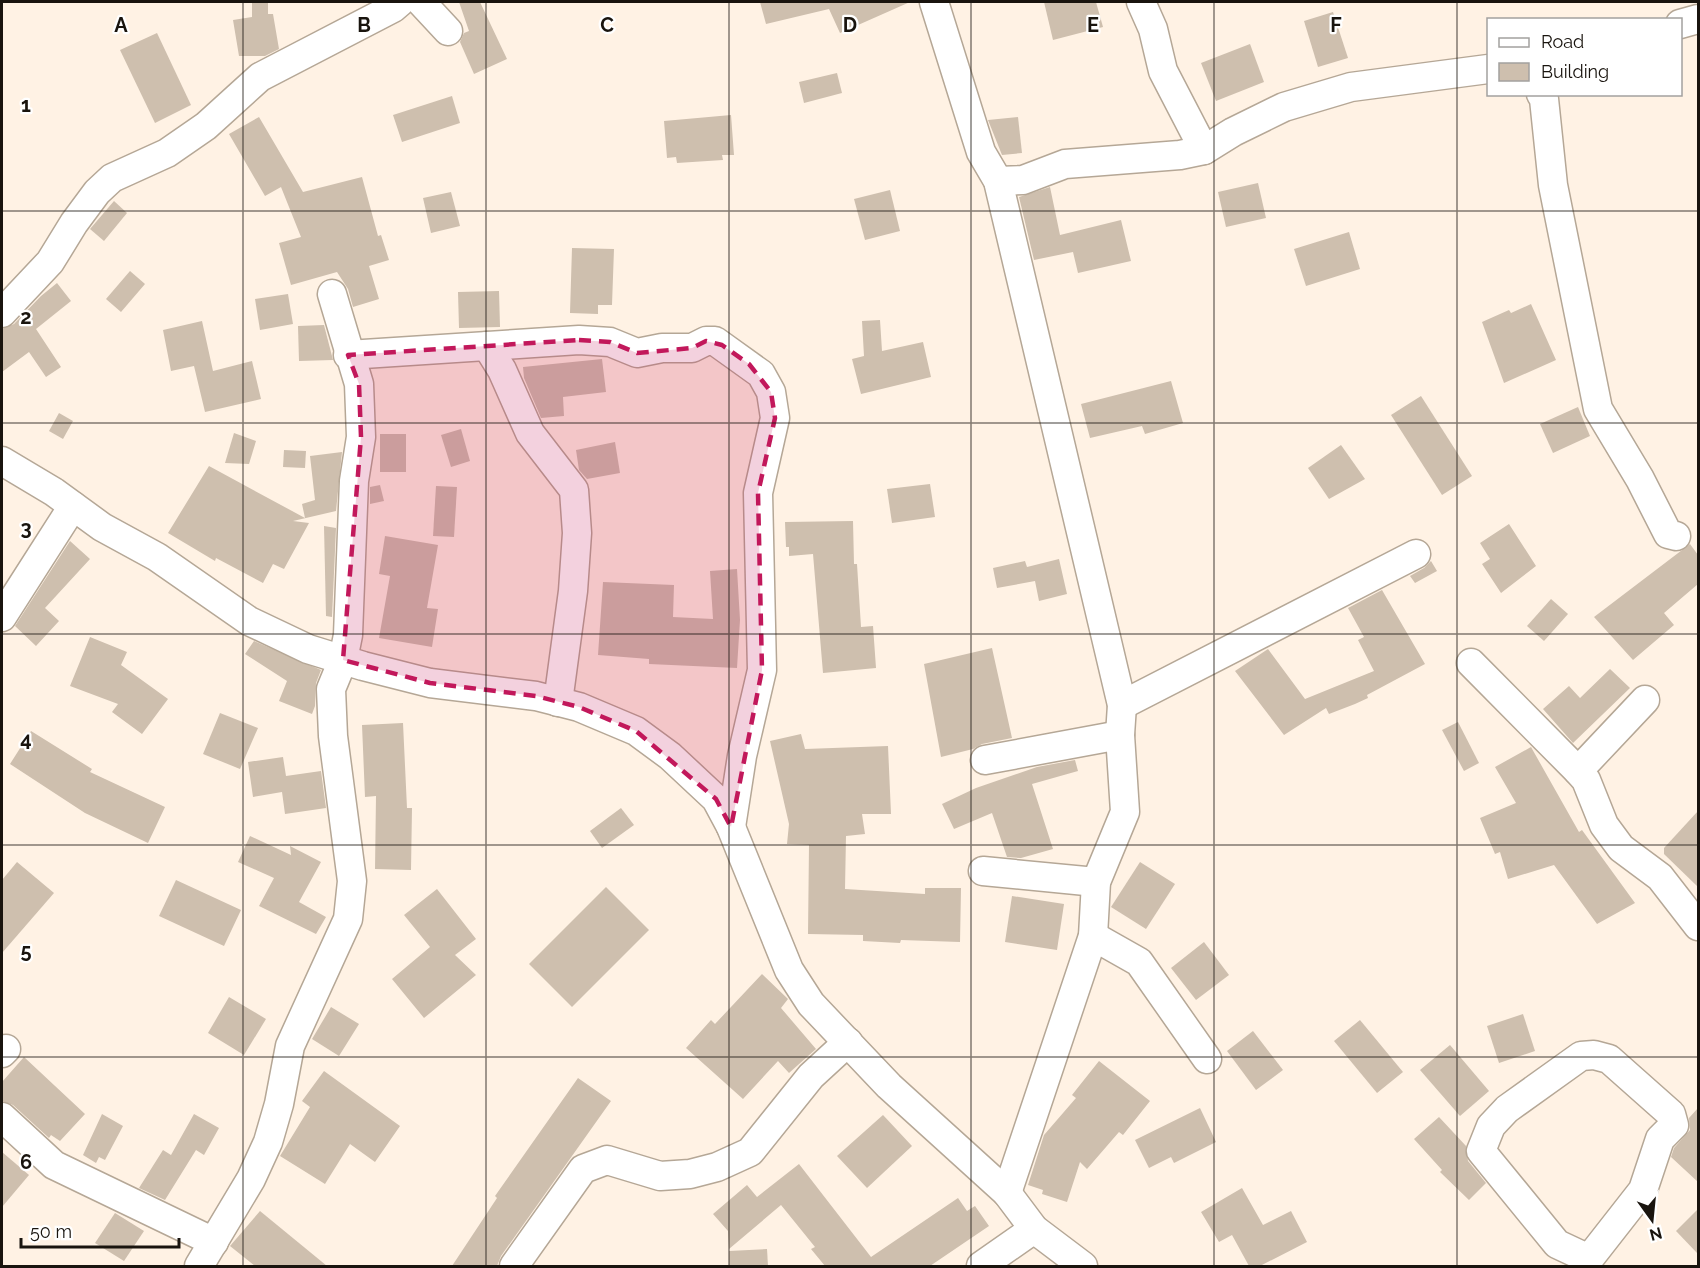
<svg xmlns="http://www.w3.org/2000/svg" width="1700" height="1268" font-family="Raleway,sans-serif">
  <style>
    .building { fill: #cebfae }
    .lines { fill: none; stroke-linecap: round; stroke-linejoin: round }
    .minor-casing { stroke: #b5a796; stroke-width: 31 }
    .minor { stroke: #fff; stroke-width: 28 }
    .marked { fill: #c2185b; fill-opacity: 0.2; stroke: #c2185b; stroke-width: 4.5; stroke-dasharray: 12 8; stroke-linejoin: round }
    .grid { fill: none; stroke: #19140e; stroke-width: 1.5; stroke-opacity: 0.55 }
    .grid-label { font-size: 20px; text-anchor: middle; font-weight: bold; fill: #19140e; stroke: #fff; stroke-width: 4.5; stroke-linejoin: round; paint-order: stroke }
  </style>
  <rect width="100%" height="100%" fill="#fff2e4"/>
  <g class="building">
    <path d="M252 2H268V14H273L279 49 265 56H239L233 20 252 17Z"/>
    <path d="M459 2H480L507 59 474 74 460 42 464 33 469 31Z"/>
    <path d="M760 2H910L840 33 829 9 766 24Z"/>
    <path d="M1044 2H1096L1103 27 1053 40Z"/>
    <path d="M1333 12 1348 58 1318 67 1304 21Z"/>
    <path d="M157 33 191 105 155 123 120 50Z"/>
    <path d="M1250 44 1264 82 1216 101 1201 63Z"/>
    <path d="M837 73 842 93 804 103 799 82Z"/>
    <path d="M452 96 460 123 402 142 393 115Z"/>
    <path d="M731 115 734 155H722L723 160 677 163 676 157 667 158 664 121Z"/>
    <path d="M259 117 303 192 362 177 378 236 381 235 389 260 369 266 379 299 353 307 348 289 337 272 291 285 279 243 301 237 281 187 265 196 229 134Z"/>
    <path d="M1018 117 1022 153 1002 155 988 120Z"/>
    <path d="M1258 183 1266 218 1226 227 1218 192Z"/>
    <path d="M1050 187 1060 235 1121 220 1131 261 1078 273 1073 252 1034 260 1019 197Z"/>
    <path d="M890 190 900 231 865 240 854 199Z"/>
    <path d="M451 192 460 226 431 233 423 198Z"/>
    <path d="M114 201 127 213 104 241 90 229Z"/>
    <path d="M1349 232 1360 269 1306 286 1294 249Z"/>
    <path d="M572 248 614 249 612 305H598V314L570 313Z"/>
    <path d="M130 271 145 284 121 312 106 299Z"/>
    <path d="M57 283 71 301 36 329 61 367 46 377 29 352 2 372V329L14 324 41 296Z"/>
    <path d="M499 291 500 327 459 328 458 292Z"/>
    <path d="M288 294 293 324 260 330 255 299Z"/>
    <path d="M1531 304 1556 360 1504 383 1482 322 1509 310 1511 313Z"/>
    <path d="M880 320 882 351 923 342 931 377 861 394 852 359 864 356 862 321Z"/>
    <path d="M202 321 213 371 252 361 261 399 205 412 194 366 171 371 163 330Z"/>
    <path d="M324 325 333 360 299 361 298 326Z"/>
    <path d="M602 359 606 392 563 397 564 416 541 418 524 378 523 367Z"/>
    <path d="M1171 381 1183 423 1145 434 1142 426 1090 438 1081 404Z"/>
    <path d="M1421 396 1472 476 1442 495 1391 415Z"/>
    <path d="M1578 407 1590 436 1553 453 1540 424Z"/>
    <path d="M59 413 73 421 63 439 49 431Z"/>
    <path d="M461 429 470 461 451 467 441 435Z"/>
    <path d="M234 433 256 441 249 464 225 463Z"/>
    <rect x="380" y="434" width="26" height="38"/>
    <path d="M615 442 620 473 587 479 579 470 576 450Z"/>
    <path d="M1341 445 1365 479 1329 499 1308 468Z"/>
    <path d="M284 450 306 451 305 468 283 467Z"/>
    <path d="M342 452 336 511 293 521 309 523 284 569 273 564 263 583 216 558 215 561 168 533 209 466 305 518 302 504 315 500 310 456Z"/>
    <path d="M930 484 935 517 892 523 887 489Z"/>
    <path d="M380 485 384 501 370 504V487Z"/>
    <path d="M436 486 457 487 454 537 433 536Z"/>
    <path d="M853 521 854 564H857L861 627 873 626 876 668 823 673 813 554 789 556V547H786L785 522Z"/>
    <path d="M1509 524 1536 566 1501 593 1482 564 1490 559 1480 543Z"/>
    <path d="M324 526 336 528 332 617 326 616Z"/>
    <path d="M385 536 438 545 427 608 438 609 432 647 379 638 390 576 379 574Z"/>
    <path d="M70 541 90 559 45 608 59 621 36 646 15 626Z"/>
    <path d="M1690 544 1698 555V584L1664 613 1674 625 1633 660 1594 617Z"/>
    <path d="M1059 559 1067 594 1039 601 1035 581 997 588 993 568 1025 561 1027 567Z"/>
    <path d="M1431 561 1437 571 1415 583 1410 576 1424 568Z"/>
    <path d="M737 569 740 620 737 668 649 664V659L598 655 603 582 674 585 673 617 713 619 710 571Z"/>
    <path d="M1382 590 1425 664 1367 695 1368 698 1355 704 1329 714 1326 708 1284 735 1235 671 1268 649 1305 699 1374 671 1358 640 1364 637 1348 608Z"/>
    <path d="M1551 599 1568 614 1544 641 1527 626Z"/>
    <path d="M90 637 127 652 121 665 168 699 142 734 112 712 118 704 70 686Z"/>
    <path d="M254 641 321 670 316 683 315 706 312 714 279 701 287 681 245 654Z"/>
    <path d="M992 648 1012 738 982 744 973 749 941 757 924 664Z"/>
    <path d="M1610 669 1630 688 1573 743 1543 709 1569 686 1580 698Z"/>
    <path d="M220 713 258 728 240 769 203 754Z"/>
    <path d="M1458 722 1479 763 1464 771 1442 730Z"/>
    <path d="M403 723 407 808H412L411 870 375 869 376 796 365 797 362 725Z"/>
    <path d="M31 731 92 769 90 772 165 807 148 843 85 813 10 764Z"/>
    <path d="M801 734 805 749 888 746 891 814H862L865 834 846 836 845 889 925 894V888H961L960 942 901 940 900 943 863 941V935L808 934 809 845 787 844 789 824 770 741Z"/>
    <path d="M1531 747 1579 832 1582 830 1635 903 1597 924 1554 865 1508 879 1500 852 1495 854 1480 818 1516 803 1495 767Z"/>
    <path d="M283 757 286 776 321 771 326 808 285 814 282 792 253 797 248 762Z"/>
    <path d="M1075 760 1078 771 1032 784 1053 849 1021 858 1007 857 992 813 954 829 942 804 976 788 1037 767Z"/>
    <path d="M621 808 634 825 602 848 590 831Z"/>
    <path d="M1698 811V887L1664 854V848Z"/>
    <path d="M250 836 291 855 290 846 321 862 299 902 326 917 316 934 259 906 274 878 238 862Z"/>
    <path d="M17 862 54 893 2 953V880Z"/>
    <path d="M1140 862 1175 884 1146 929 1111 907Z"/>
    <path d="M176 880 241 910 224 946 159 916Z"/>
    <path d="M606 887 649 930 572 1007 529 964Z"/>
    <path d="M437 889 476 939 455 955 476 975 424 1018 392 979 430 947 404 915Z"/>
    <path d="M1012 896 1064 904 1057 950 1005 942Z"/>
    <path d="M1204 942 1229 975 1196 1000 1171 968Z"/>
    <path d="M762 974 788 999 781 1008 816 1049 789 1073 778 1061 743 1099 686 1048 711 1020 715 1024Z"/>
    <path d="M229 997 266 1019 244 1055 208 1033Z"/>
    <path d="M331 1007 359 1024 339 1056 312 1039Z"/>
    <path d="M1523 1014 1535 1051 1499 1063 1487 1026Z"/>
    <path d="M1360 1020 1403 1072 1377 1093 1334 1041Z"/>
    <path d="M1253 1031 1283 1070 1256 1090 1227 1051Z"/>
    <path d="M1450 1045 1489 1091 1460 1116 1420 1070Z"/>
    <path d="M24 1057 85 1114 60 1141 51 1135 49 1138 13 1105 2 1101V1082Z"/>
    <path d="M1099 1061 1150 1101 1123 1135 1119 1132 1087 1169 1080 1162 1067 1202 1042 1194 1043 1190 1028 1185 1044 1135 1076 1098 1072 1095Z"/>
    <path d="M324 1071 400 1126 375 1162 350 1144 325 1184 280 1156 310 1107 302 1101Z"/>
    <path d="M578 1078 611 1101 501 1256 497 1266H452L497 1198 495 1196Z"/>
    <path d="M1200 1108 1216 1142 1174 1163 1171 1157 1149 1168 1135 1140Z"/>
    <path d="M1698 1108V1182L1671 1157 1674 1148 1690 1130 1689 1118Z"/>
    <path d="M102 1114 123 1126 105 1160 99 1157 96 1163 83 1155Z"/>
    <path d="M194 1114 219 1128 204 1155 196 1150 165 1200 139 1188 163 1150 171 1155Z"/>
    <path d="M883 1115 912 1146 867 1188 837 1156Z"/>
    <path d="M1439 1117 1466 1146 1468 1161 1486 1183 1469 1200 1440 1172 1442 1170 1414 1139Z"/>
    <path d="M2 1152 29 1175 2 1207Z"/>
    <path d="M799 1164 871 1257 958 1198 967 1211 975 1206 989 1226 930 1266H825L811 1249 815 1247 781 1205 729 1249 728 1231 713 1214 747 1185 757 1197Z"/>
    <path d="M1242 1188 1263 1225 1291 1211 1307 1242 1260 1266H1249L1232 1235 1219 1242 1201 1212Z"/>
    <path d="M1698 1209V1254L1676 1231Z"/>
    <path d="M260 1211 327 1266H255L230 1246Z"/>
    <path d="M115 1213 144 1231 124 1261 95 1243Z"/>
    <path d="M767 1249 768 1266H729V1251Z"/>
  </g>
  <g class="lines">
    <g class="minor-casing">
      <g id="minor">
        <path d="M421 2 448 31"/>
        <path d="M934 2 981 152 998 181 1122 705 1120 735 1125 812 1096 882 1093 936 1007 1193"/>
        <path d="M1141 2 1153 29 1163 71 1204 150"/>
        <path d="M1680 24 1698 19"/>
        <path d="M1541 94 1544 99 1553 185 1598 409 1640 479 1668 534 1676 536"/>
        <path d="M998 181 1023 180 1065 164 1180 155 1204 150 1233 132 1284 107 1351 87 1488 69"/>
        <path d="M2 313 50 262 74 223 97 192 112 178 167 153 206 126 260 77 393 8 400 2"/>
        <path d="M487 346 502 370 530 433 574 490 577 533 573 591 558 702"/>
        <path d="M348 355 579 340 610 342 637 353 662 348H692L706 341H715L761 374 771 392 775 418 758 493 762 670 742 756 731 827"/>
        <path d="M2 461 54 492 102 527 157 557 249 621 308 649 363 666 430 683 536 696 579 707 636 731 670 756 716 799 731 827 789 970 811 1004 889 1086 1007 1193 1034 1229 1083 1266"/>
        <path d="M2 617 73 506"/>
        <path d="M1471 663 1578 771"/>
        <path d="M1645 700 1578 771 1586 780 1604 825 1621 848 1660 877 1698 926"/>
        <path d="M1122 705 1416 554"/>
        <path d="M985 760 1120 735"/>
        <path d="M983 871 1096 882"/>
        <path d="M1093 936 1139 962 1207 1059"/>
        <path d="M2 1053 6 1049"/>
        <path d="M2 1117 54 1165 214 1242"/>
        <path d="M199 1266 251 1179 268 1142 279 1104 290 1046 348 919 352 881 333 736 331 689 343 660 348 635 354 481 361 437 359 384 332 294"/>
        <path d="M514 1266 583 1169 607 1160 660 1176 690 1174 717 1167 750 1152 811 1076 848 1042"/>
        <path d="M981 1266 1034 1229"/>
        <path d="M1588 1266 1589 1259 1643 1190 1660 1139 1674 1125 1671 1114 1609 1059 1594 1055 1581 1056 1507 1109 1491 1126 1481 1151 1557 1244 1589 1259"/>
      </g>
    </g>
    <use href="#minor" class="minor"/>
  </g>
  <path class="marked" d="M579 340 610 342 637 353 692 348 706 341 722 345 749 364 771 392 775 418 758 493 762 670 731 827 716 799 636 731 579 707 536 696 430 683 343 660 361 437 359 384 348 355Z"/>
  <path class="grid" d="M243 2V1266M486 2V1266M729 2V1266M971 2V1266M1214 2V1266M1457 2V1266M2 211H1698M2 423H1698M2 634H1698M2 845H1698M2 1057H1698"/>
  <g class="grid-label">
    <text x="121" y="32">A</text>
    <text x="364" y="32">B</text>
    <text x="607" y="32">C</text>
    <text x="850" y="32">D</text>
    <text x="1093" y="32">E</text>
    <text x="1336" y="32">F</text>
    <text x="26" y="112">1</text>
    <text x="26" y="324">2</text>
    <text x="26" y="535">3</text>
    <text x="26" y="746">4</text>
    <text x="26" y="958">5</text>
    <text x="26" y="1169">6</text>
  </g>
  <rect width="1700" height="1268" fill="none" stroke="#19140e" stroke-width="6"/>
  <rect x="1487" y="18" width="195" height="78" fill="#ffffff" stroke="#a3a19f" stroke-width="1.5"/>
  <rect x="1499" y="38" width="30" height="9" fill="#ffffff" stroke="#a3a19f" stroke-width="1.5"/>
  <text x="1541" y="48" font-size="18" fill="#19140e">Road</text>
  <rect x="1499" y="63" width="30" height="18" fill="#cebfae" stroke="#a3a19f" stroke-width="1.5"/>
  <text x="1541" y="78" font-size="18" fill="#19140e">Building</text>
  <g transform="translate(1652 1220) rotate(165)" stroke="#ffffff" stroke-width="4.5" paint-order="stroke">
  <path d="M0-4.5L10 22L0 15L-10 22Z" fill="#19140e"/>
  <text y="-9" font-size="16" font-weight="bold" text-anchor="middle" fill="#19140e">N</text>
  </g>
  <path d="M21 1238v9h158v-9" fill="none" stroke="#19140e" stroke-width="3"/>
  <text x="30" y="1238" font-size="18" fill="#19140e" stroke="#ffffff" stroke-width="4.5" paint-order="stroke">50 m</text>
</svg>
